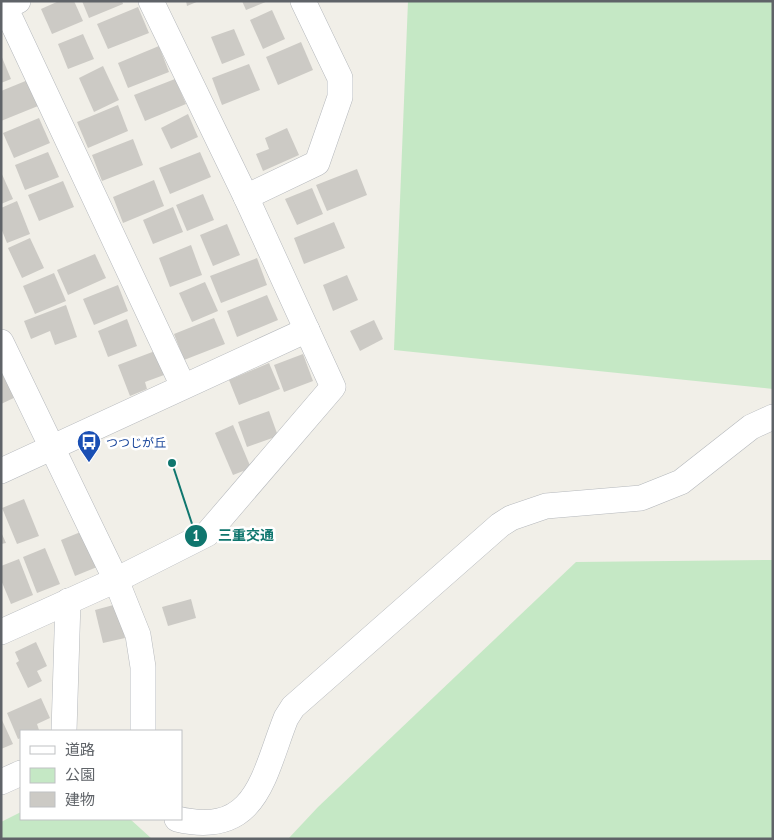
<svg xmlns="http://www.w3.org/2000/svg" width="774" height="840" font-family="'PT Sans Narrow','Noto Sans JP',sans-serif">
  <style>
    .green { fill: #c5e8c5 }
    .building { fill: #cccac5 }
    .lines { fill: none; stroke-linecap: round; stroke-linejoin: round }
    .minor-casing { stroke: #b5b8bc; stroke-width: 26 }
    .minor { stroke: #fff; stroke-width: 25 }
    .labels { text-anchor: middle; dominant-baseline: central; stroke-width: 5; stroke-linejoin: round; paint-order: stroke }
    .transit-label { font-size: 12px; fill: #164399; stroke: #fff; text-anchor: start }
    .leader { fill: none; stroke: #0f766e; stroke-width: 2 }
    .callout-dot { fill: #0f766e; stroke: #fff; stroke-width: 2 }
    .mark-label { font-size: 15px; text-anchor: middle; font-weight: bold; fill: #fff }
    .callout-label { font-size: 14px; text-anchor: middle; font-weight: bold; fill: #0f766e; stroke: #fff; stroke-width: 5; stroke-linejoin: round; paint-order: stroke }
  </style>
  <rect width="100%" height="100%" fill="#f1efe8"/>
  <g class="green">
    <path d="M408 1H773V389L394 350Z"/>
    <path d="M773 560V839H288L318 807 576 562Z"/>
    <path d="M21 812V819H130L152 839H1V822Z"/>
  </g>
  <g class="building">
    <path d="M59 1H74L83 21 52 34 41 9Z"/>
    <path d="M82 1H122L123 4 89 18Z"/>
    <path d="M186 1H199L187 6Z"/>
    <path d="M242 1H268L246 10Z"/>
    <path d="M138 7 149 33 108 49 97 24Z"/>
    <path d="M272 10 285 39 263 49 250 20Z"/>
    <path d="M234 29 245 55 222 64 211 37Z"/>
    <path d="M83 34 94 59 68 69 58 44Z"/>
    <path d="M301 42 313 70 278 85 266 57Z"/>
    <path d="M159 46 169 72 128 88 118 63Z"/>
    <path d="M1 55 11 79 1 83Z"/>
    <path d="M249 64 260 90 222 105 212 78Z"/>
    <path d="M103 66 119 100 94 112 79 78Z"/>
    <path d="M175 79 186 104 145 121 134 95Z"/>
    <path d="M28 80 38 106 1 121V91Z"/>
    <path d="M118 105 128 131 88 148 77 122Z"/>
    <path d="M188 114 198 137 171 149 161 128Z"/>
    <path d="M39 118 50 143 14 158 3 133Z"/>
    <path d="M287 128 299 155 263 171 256 154 269 149 265 138Z"/>
    <path d="M133 139 143 165 102 181 92 155Z"/>
    <path d="M48 152 59 177 25 190 15 165Z"/>
    <path d="M200 152 211 177 170 194 159 168Z"/>
    <path d="M357 169 367 195 327 211 316 185Z"/>
    <path d="M1 172 13 199 1 204Z"/>
    <path d="M154 180 164 206 123 223 113 197Z"/>
    <path d="M63 181 74 207 39 221 28 195Z"/>
    <path d="M312 188 323 214 297 225 285 199Z"/>
    <path d="M203 194 214 220 187 231 176 205Z"/>
    <path d="M17 201 30 234 7 243 1 228V208Z"/>
    <path d="M173 207 183 232 153 244 143 220Z"/>
    <path d="M334 222 345 248 304 264 294 238Z"/>
    <path d="M227 224 240 255 213 266 200 235Z"/>
    <path d="M30 238 44 268 22 278 8 248Z"/>
    <path d="M191 245 202 275 170 287 159 258Z"/>
    <path d="M95 254 106 278 68 295 57 270Z"/>
    <path d="M257 258 267 285 221 303 210 276Z"/>
    <path d="M54 273 66 301 35 314 23 286Z"/>
    <path d="M347 275 358 300 333 311 323 285Z"/>
    <path d="M205 282 218 311 192 322 179 293Z"/>
    <path d="M118 285 128 311 94 325 83 299Z"/>
    <path d="M267 295 278 320 237 337 227 311Z"/>
    <path d="M66 305 77 337 55 345 50 331 31 339 24 321Z"/>
    <path d="M214 318 225 344 184 360 174 334Z"/>
    <path d="M127 319 137 346 108 357 98 331Z"/>
    <path d="M374 320 383 339 360 351 350 331Z"/>
    <path d="M155 351 164 375 145 382 147 389 130 396 118 365Z"/>
    <path d="M303 354 313 381 284 392 274 365Z"/>
    <path d="M269 363 280 389 239 405 229 380Z"/>
    <path d="M1 369 18 396 1 404Z"/>
    <path d="M269 411 278 436 247 447 238 422Z"/>
    <path d="M233 425 251 468 233 475 215 433Z"/>
    <path d="M24 499 39 536 17 544 2 508Z"/>
    <path d="M83 531 97 567 75 576 61 540Z"/>
    <path d="M1 532 6 543 1 544Z"/>
    <path d="M45 548 60 584 37 593 23 557Z"/>
    <path d="M19 559 33 595 11 604 1 580V566Z"/>
    <path d="M191 599 196 618 168 626 162 607Z"/>
    <path d="M117 604 125 638 103 643 95 610Z"/>
    <path d="M36 642 47 666 37 671 42 681 28 688 16 663 19 661 15 652Z"/>
    <path d="M41 698 50 718 37 724 39 730 21 731V738L18 739 7 713Z"/>
    <path d="M1 718 13 744 1 749Z"/>
  </g>
  <g class="lines">
    <g class="minor-casing">
      <g id="minor">
        <path d="M18 1 5 7 183 386"/>
        <path d="M246 197 317 163 340 97V78L303 1"/>
        <path d="M1 342 116 580 138 635 143 667V731"/>
        <path d="M1 471 307 330"/>
        <path d="M1 632 116 580 207 534 333 387 246 197 151 1"/>
        <path d="M64 731 68 601"/>
        <path d="M1 782 21 773"/>
        <path d="M177 819C257 838 263 776 286 718L293 707 500 525 511 518 546 506 641 498 681 482 751 427 773 417"/>
      </g>
    </g>
    <use href="#minor" class="minor"/>
  </g>
  <defs>
    <g id="bus-pin" transform="scale(1.25)"><path d="M0 17L-7.5 6A9.5 9.5 0 1 1 7.5 6Z" fill="#1a4fb4" stroke="#fff"/><path d="M-5-6H5V4H4V6H2V4H-2V6H-4V4H-5ZM-3.5-4V0h7V-4ZM-3.5 1.2v1.5H-2V1.2ZM2 1.2v1.5H3.5V1.2Z" fill="#fff"/></g>
  </defs>
  <g fill-rule="evenodd">
    <use href="#bus-pin" x="89" y="442"/>
  </g>
  <g class="labels">
    <g class="transit-label">
      <text x="106" y="442">つつじが丘</text>
    </g>
  </g>
  <path class="leader" d="M172 463L196 536"/>
  <g class="callout-dot">
    <circle cx="172" cy="463" r="5"/>
    <circle cx="196" cy="536" r="12"/>
  </g>
  <g class="mark-label">
    <text x="196" y="541">1</text>
  </g>
  <g class="callout-label">
    <text x="246" y="540">三重交通</text>
  </g>
  <rect width="774" height="840" fill="none" stroke="#5f6368" stroke-width="5"/>
  <rect x="20" y="730" width="162" height="90" fill="#ffffff" stroke="#bfc1c3"/>
  <rect x="30" y="746" width="25" height="8" fill="#ffffff" stroke="#bfc1c3"/>
  <text x="65" y="755" font-size="15" fill="#5f6368">道路</text>
  <rect x="30" y="768" width="25" height="15" fill="#c5e8c5" stroke="#bfc1c3"/>
  <text x="65" y="780" font-size="15" fill="#5f6368">公園</text>
  <rect x="30" y="792" width="25" height="15" fill="#cccac5" stroke="#bfc1c3"/>
  <text x="65" y="805" font-size="15" fill="#5f6368">建物</text>
</svg>
